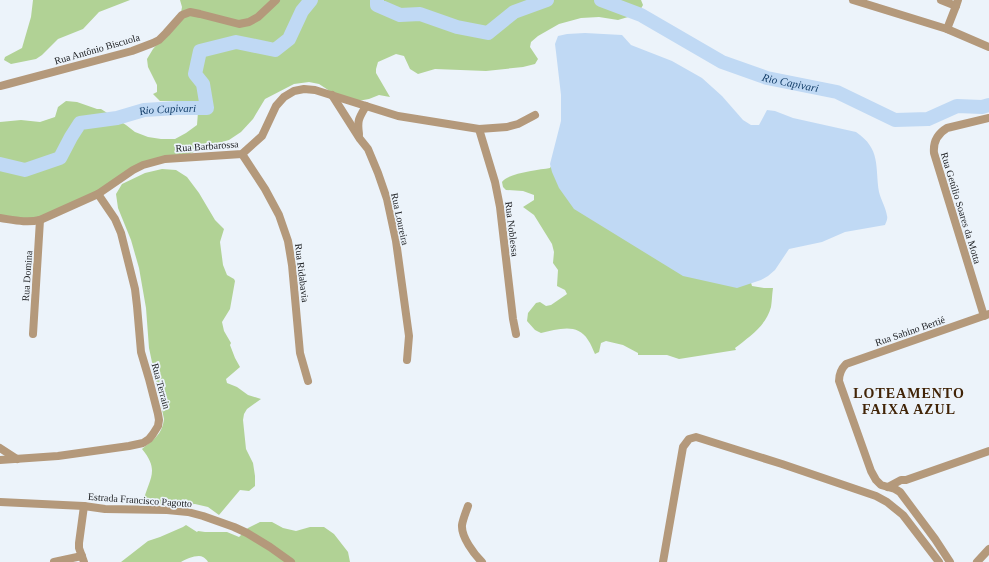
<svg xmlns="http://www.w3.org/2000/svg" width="989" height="562" font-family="Georgia,serif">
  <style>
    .green { fill: #b1d295 }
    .water { fill: #c0d9f4 }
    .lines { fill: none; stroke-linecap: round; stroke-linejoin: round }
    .river { stroke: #c0d9f4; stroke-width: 14 }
    .minor { stroke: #b4997b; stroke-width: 8 }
    .labels { text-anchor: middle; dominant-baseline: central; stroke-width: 3.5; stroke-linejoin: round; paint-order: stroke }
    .street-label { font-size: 10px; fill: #1b1d20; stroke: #ecf3fa }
    .water-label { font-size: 11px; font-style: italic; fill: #143f6a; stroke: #ecf3fa }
    .district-label { font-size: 14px; font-weight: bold; letter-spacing: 1px; fill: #412407; stroke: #ecf3fa }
  </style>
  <rect width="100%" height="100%" fill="#ecf3fa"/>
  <g class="green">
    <path d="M33 0H130L99 12 83 29 58 39 42 55 36 59 11 64 4 60 5 57 22 48 31 17Z"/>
    <path d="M180 0H641L643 5 638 14 618 20 599 17 581 18 559 24 538 36 531 42 530 47 538 59 535 64 523 67 486 71 435 69 418 74 410 69 404 56 396 54 378 62 376 69V73L390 97 379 95 369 99 352 102 345 101 319 84 309 82 294 84 265 99 253 119 241 132 229 140 207 146 185 156 156 160 55 216 0 221V122L21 120 40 122 55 117 58 107 66 101 77 102 97 109H101L126 125 135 132 148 137 161 139H175L186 133 197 125 198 112 189 104 175 101H160L153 94 157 92V85L148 67 147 59 153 49 180 18 182 7Z"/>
    <path d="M559 152 749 276 752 286 764 288H773C772 294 772 301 771 307 766 326 749 337 735 348L736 350 679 359 667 355H638V353L623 345 606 341 601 343 599 352 595 354C593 350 591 344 588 340 577 322 557 330 541 333L535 330 527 321 528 313 536 303 540 302 546 306 551 305 567 294 565 290 557 286 558 270 553 263 554 252 552 244 534 215 523 207 534 200V195L523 191 506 190 503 187 502 182C508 173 538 170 550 168Z"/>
    <path d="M162 169 176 170 187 177 199 193 215 220 224 229 220 242 223 265 227 275 234 279 235 281 230 309 222 322 224 331 231 343 230 345 235 358 240 367 226 379 227 383 237 387 248 395 261 399 247 409 244 414 243 420 246 449 253 463 255 476V486L249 491 240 490 219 515 208 507 195 504 171 506 154 504 143 503C148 479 161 472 142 449 154 439 162 435 164 419L149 348 146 308 139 268 131 240 118 208 116 194 122 184 145 173Z"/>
    <path d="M260 522H272L283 528 296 531 310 527H324L334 534 348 552 350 562H208C207 560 205 558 203 557 198 554 186 559 181 562H121L148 541 160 537 183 527 186 525 197 532 198 531 205 532H227L239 537 248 528Z"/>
  </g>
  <path class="water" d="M585 33 622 35 631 45 672 61 702 78 722 96 743 120 751 125H759L767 110 775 111 793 118 856 132C881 149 875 166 879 192 881 200 886 208 887 216 888 219 886 222 885 225L845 232 822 242 789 249 775 270 768 276 761 280 737 288 683 276 574 209 559 188 552 172 550 164 561 121V95L556 52 555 44 558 36 567 34Z"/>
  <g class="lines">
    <g class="river">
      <path d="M377 0V5L400 15 420 14 457 27 488 33 514 12 547 0"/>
      <path id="s1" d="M601 0 641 15 722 62 767 78 837 92 895 120 928 119 957 106 982 107 989 105"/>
      <path id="s2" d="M0 164 25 170 60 158 71 137 80 123 117 118 144 110 177 108H207L203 84 195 74 200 51 236 42 275 50 289 39 302 11 311 0"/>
    </g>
    <g class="minor">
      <path d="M853 0 947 29 989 47"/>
      <path d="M941 0 956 6 958 0"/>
      <path d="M947 29 956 6"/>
      <path d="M0 86 8 84 132 51 153 43 159 40 166 33 182 15 190 12 200 14 239 24 249 22 258 17 276 0"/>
      <path d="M332 95 360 139 368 149 378 173 387 199 396 241 409 336 407 360"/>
      <path d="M479 129 495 182 500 207 513 319 516 334"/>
      <path d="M359 134C357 120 359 118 366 106"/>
      <path d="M242 154 265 189 279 215 288 241 292 265 300 353 308 381"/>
      <path d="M0 218C14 220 26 223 40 220L98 194 133 170 143 165 165 159 242 154 262 136 276 106 284 97 294 91 304 89 315 90 366 106 398 116 479 129 507 127 518 124 535 115"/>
      <path d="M984 316 934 153C933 142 937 134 947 128L989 118"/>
      <path d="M33 334 40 220"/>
      <path d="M0 448 17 459"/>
      <path d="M0 460 58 456 129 446 143 443 149 439 153 434 158 426 159 420 158 414 149 379 141 352 137 306 135 289 121 233 115 219 98 194"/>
      <path d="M888 487 901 480H906L989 451"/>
      <path d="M0 502 84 506 105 509 167 510 188 512 203 516 234 527 247 533 270 547 291 562"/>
      <path d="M84 506 79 543V548L84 562"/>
      <path d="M468 506C466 512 463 519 462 525 461 537 474 554 482 562"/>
      <path d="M54 562 82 556"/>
      <path d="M663 562 683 447 689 439 696 437 782 464 876 496 887 502 903 515 939 562"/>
      <path d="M950 562 935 539 900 492 895 489 881 485 876 480 871 471 839 381C839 374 841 369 846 364L989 314"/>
      <path d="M977 562 989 549"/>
    </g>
  </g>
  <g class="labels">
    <g class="street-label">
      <text transform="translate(97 49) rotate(-16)">Rua Antônio Biscuola</text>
      <text transform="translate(207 146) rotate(-4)">Rua Barbarossa</text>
      <text transform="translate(961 208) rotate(73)">Rua Getúlio Soares da Motta</text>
      <text transform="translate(400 219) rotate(78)">Rua Loureira</text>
      <text transform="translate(512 229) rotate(83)">Rua Noblessa</text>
      <text transform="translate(302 273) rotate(83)">Rua Ridabavia</text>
      <text transform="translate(27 276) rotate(-86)">Rua Domina</text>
      <text transform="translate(910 331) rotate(-19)">Rua Sabino Bertié</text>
      <text transform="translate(161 386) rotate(75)">Rua Terrain</text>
      <text transform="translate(140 500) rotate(4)">Estrada Francisco Pagotto</text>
    </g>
    <g class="water-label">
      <text stroke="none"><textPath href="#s1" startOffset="208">Rio Capivari</textPath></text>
      <text stroke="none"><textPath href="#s2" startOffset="192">Rio Capivari</textPath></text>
    </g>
    <g class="district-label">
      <text x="909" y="393">LOTEAMENTO<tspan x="909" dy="16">FAIXA AZUL</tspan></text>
    </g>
  </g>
</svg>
